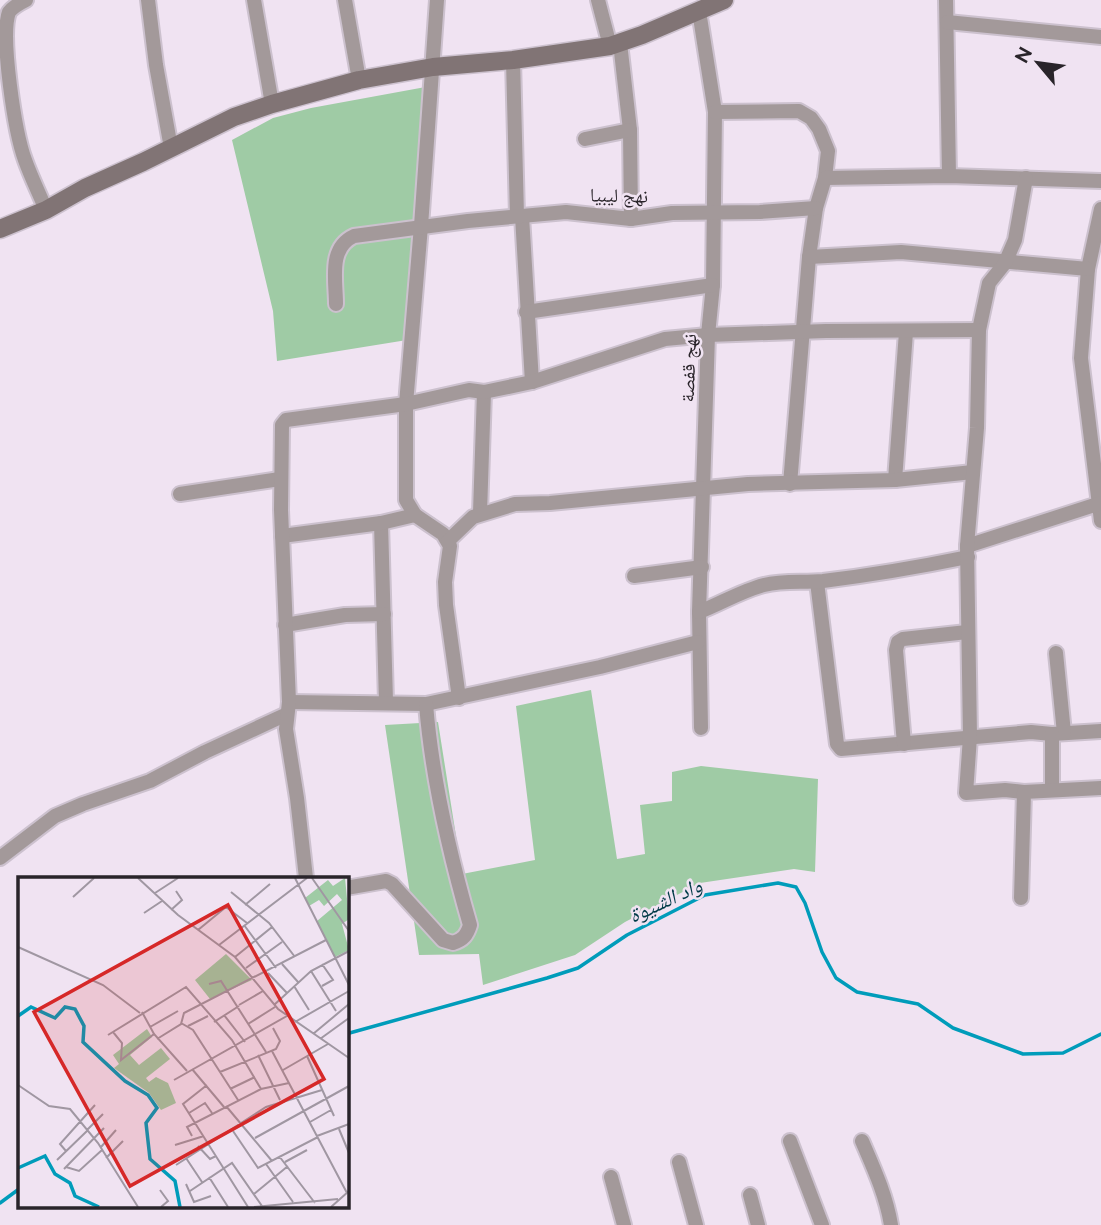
<svg xmlns="http://www.w3.org/2000/svg" width="1101" height="1225" font-family="Raleway,'Noto Naskh Arabic',sans-serif">
  <style>
    .green { fill: #9fcba5 }
    .lines { fill: none; stroke-linecap: round; stroke-linejoin: round }
    .stream { stroke: #009cba; stroke-width: 3.5 }
    .street-casing { stroke: #ccc1ce; stroke-width: 18 }
    .secondary-casing { stroke: #ccc1ce; stroke-width: 21 }
    .street { stroke: #a3999a; stroke-width: 14 }
    .secondary { stroke: #817475; stroke-width: 18 }
    .labels { text-anchor: middle; dominant-baseline: central; stroke-width: 5; stroke-linejoin: round; paint-order: stroke }
    .street-label { font-size: 19px; fill: #29242a; stroke: #f0e3f2 }
    .water-label { font-size: 21px; font-style: italic; fill: #003a47; stroke: #f0e3f2 }
    .inset-river { fill: none; stroke: #009cba; stroke-width: 3.5 }
    .inset-road { fill: none; stroke: #a097a2; stroke-width: 2 }
    .view { fill: #d62828; fill-opacity: 0.15; stroke: #d62828; stroke-width: 3.5 }
    .inset-edge { fill: none; stroke: #29242a; stroke-width: 3.5 }
  </style>
  <rect width="100%" height="100%" fill="#f0e3f2"/>
  <g class="green">
    <path d="M431 86 407 340 277 361 273 311 232 140 273 118 311 108Z"/>
    <path d="M591 690 617 859 645 854 640 805 672 801V772L701 766 818 779 815 872 794 869 700 883 625 922 575 955 483 985 479 954 419 955 385 725 438 722 462 874 535 860 516 706Z"/>
  </g>
  <g class="lines">
    <g class="stream">
      <path d="M346 1034 547 978 578 968 627 935 705 895 778 883 796 887 805 903 822 952 836 978 857 992 918 1004 953 1028 1023 1054 1063 1053 1101 1034"/>
      <path d="M0 1203 19 1189"/>
    </g>
    <g class="street-casing">
      <g id="street">
        <path d="M26 0C20 3 13 7 9 12 0 36 15 133 25 160 31 177 39 193 46 210"/>
        <path d="M148 0 156 65 171 148"/>
        <path d="M254 0 272 104"/>
        <path d="M345 0 359 80"/>
        <path d="M437 0 421 226 406 404V500L415 515 443 534 450 546 445 582 446 605 459 698"/>
        <path d="M598 0 610 46"/>
        <path d="M946 0 949 176"/>
        <path d="M699 11 715 112 713 285 708 335 699 612 701 728"/>
        <path d="M947 22 1101 37"/>
        <path d="M620 43 630 130 631 219"/>
        <path d="M513 60 517 216"/>
        <path d="M715 112 799 111 811 118 819 129 828 151 825 178 816 208 809 257 790 484"/>
        <path d="M585 139 630 130"/>
        <path d="M825 178 949 176 1101 181"/>
        <path d="M1101 209 1088 269 1081 358 1101 521"/>
        <path d="M522 216 532 382"/>
        <path d="M809 257 901 252 1088 269"/>
        <path d="M336 304C336 280 328 248 354 236L468 221 566 212 631 219 672 213 760 212 816 208"/>
        <path d="M526 312 713 285"/>
        <path d="M895 480 906 332"/>
        <path d="M180 494 280 479"/>
        <path d="M480 513 484 392"/>
        <path d="M381 523 386 702"/>
        <path d="M282 536 381 523 415 515"/>
        <path d="M448 541 473 517 515 504 550 503 748 484 895 480 973 472"/>
        <path d="M967 546 1101 503"/>
        <path d="M634 576 702 567"/>
        <path d="M817 582 837 744 841 749 1031 732 1052 734 1101 731"/>
        <path d="M699 612C720 604 741 591 764 585 784 580 803 583 823 581 872 575 919 567 968 557"/>
        <path d="M285 625 345 615 384 614"/>
        <path d="M1056 653 1064 733"/>
        <path d="M289 702 426 704 600 667 698 642"/>
        <path d="M904 744 896 650 898 642 903 639 967 632"/>
        <path d="M1052 789V734"/>
        <path d="M1024 792 1005 790 966 793 970 737 967 546 977 428 979 330 989 283 1005 263 1015 240 1026 178"/>
        <path d="M0 858 55 816 83 804 150 781 205 752 287 714"/>
        <path d="M306 878 297 798 286 729 289 702 281 510 282 425 286 420 406 404 469 390 484 392 532 382 665 339 708 335 826 331 979 330"/>
        <path d="M346 888 386 881 392 884 443 940 453 943C463 940 467 935 470 925 449 852 432 779 426 704"/>
        <path d="M1021 898 1024 792 1101 788"/>
        <path d="M790 1141 822 1225"/>
        <path d="M862 1141C874 1169 886 1195 891 1225"/>
        <path d="M679 1162 696 1225"/>
        <path d="M611 1177 624 1225"/>
        <path d="M750 1195 758 1225"/>
      </g>
    </g>
    <g class="secondary-casing">
      <path id="secondary" d="M0 229 46 210 85 188 143 162 234 117 272 104 359 80 433 67 513 60 610 46 642 35 724 0"/>
    </g>
    <use href="#street" class="street"/>
    <use href="#secondary" class="secondary"/>
  </g>
  <g class="labels">
    <g class="street-label">
      <text transform="translate(619 195) rotate(1)">نهج ليبيا</text>
      <text transform="translate(688 368) rotate(-88)">نهج قفصة</text>
    </g>
    <g class="water-label">
      <text transform="translate(665 900) rotate(-25)">واد الشيوة</text>
    </g>
  </g>
  <g transform="translate(18 877)">
    <rect width="331" height="331" fill="#f0e3f2"/>
    <path d="M327 1 331 42 324 47 331 73 317 80 299 44 324 23 319 17 306 29 301 23 291 29 287 21 310 3 315 9ZM208 77 234 103 192 122 177 103ZM129 152 134 160 112 178 121 188 143 171 152 182 128 201 131 205 138 200 150 206 158 226 143 233 131 216 96 191 101 187 95 178Z" fill="#9fcba5"/>
    <path class="inset-river" d="M0 139 13 130 37 141 47 130 57 132 66 149 65 165 107 204 130 218 139 231 128 246 132 282 157 304 162 330M0 291 27 279 37 297 52 306 57 319 81 330"/>
    <path class="inset-road" d="M120 1 160 38 217 80 260 132 331 181M277 1 331 108M294 1 331 54M213 15 251 46 277 80M137 16 160 1M55 20 76 1M227 28 252 7M153 33 164 23 158 14M126 36 144 24M226 48 258 91M180 53 208 30 229 46M201 68 289 1M0 70 85 108 122 136M217 80 254 50M264 87 280 105M304 87 315 103 304 109M228 91 264 65M293 94 318 134M250 96 269 116M191 107 203 104 248 175M276 109 291 133M221 128 245 114M256 128 293 94 331 74M124 135 136 157 169 194M206 138 227 165M196 145 221 129M277 145 331 114M163 146 175 153 220 223M230 147 257 130M170 149 190 139M132 150 160 134M95 155 104 166 103 183 136 157M295 157 331 127M90 158 168 110 214 163 243 212M139 162 163 147 166 136 308 63M302 162 331 141M254 174 329 316M240 178 262 223M289 179 316 239M174 192 206 230M265 193 310 167M202 195 258 172 262 164 255 151M156 203 269 139M0 208 31 229 52 232 80 266 120 330M189 208 165 227 230 330M212 212 237 200M208 229 254 284M171 236 187 226 194 236M292 245 313 233M321 252 331 276M69 253 85 237M215 254 240 291 300 260M174 259 169 250 243 212 271 206M299 259 331 247M237 261 331 209M157 268 186 259M180 269 192 282 198 279M83 270 98 253M48 274 42 267 77 228M261 279 297 326M88 281 105 264M168 281 184 305M39 283 70 253M267 285 289 273M248 287 275 325M158 288 248 230 304 213M48 290 61 294 84 273M46 292 86 251M191 300 210 330M168 307 176 325 193 319M142 313 150 324 143 330M172 314 214 286 244 329M236 317 270 289M236 330 320 322M313 330 331 314"/>
    <path class="view" d="M210 28 306 202 112 309 16 135Z"/>
    <rect width="331" height="331" class="inset-edge"/>
  </g>
  <g transform="translate(1038 63) rotate(299)" stroke="#f0e3f2" stroke-width="5" paint-order="stroke">
  <path d="M0-5L12 26L0 18L-12 26Z" fill="#29242a"/>
  <text y="-10" font-size="19" font-weight="bold" text-anchor="middle" fill="#29242a">N</text>
  </g>
</svg>
